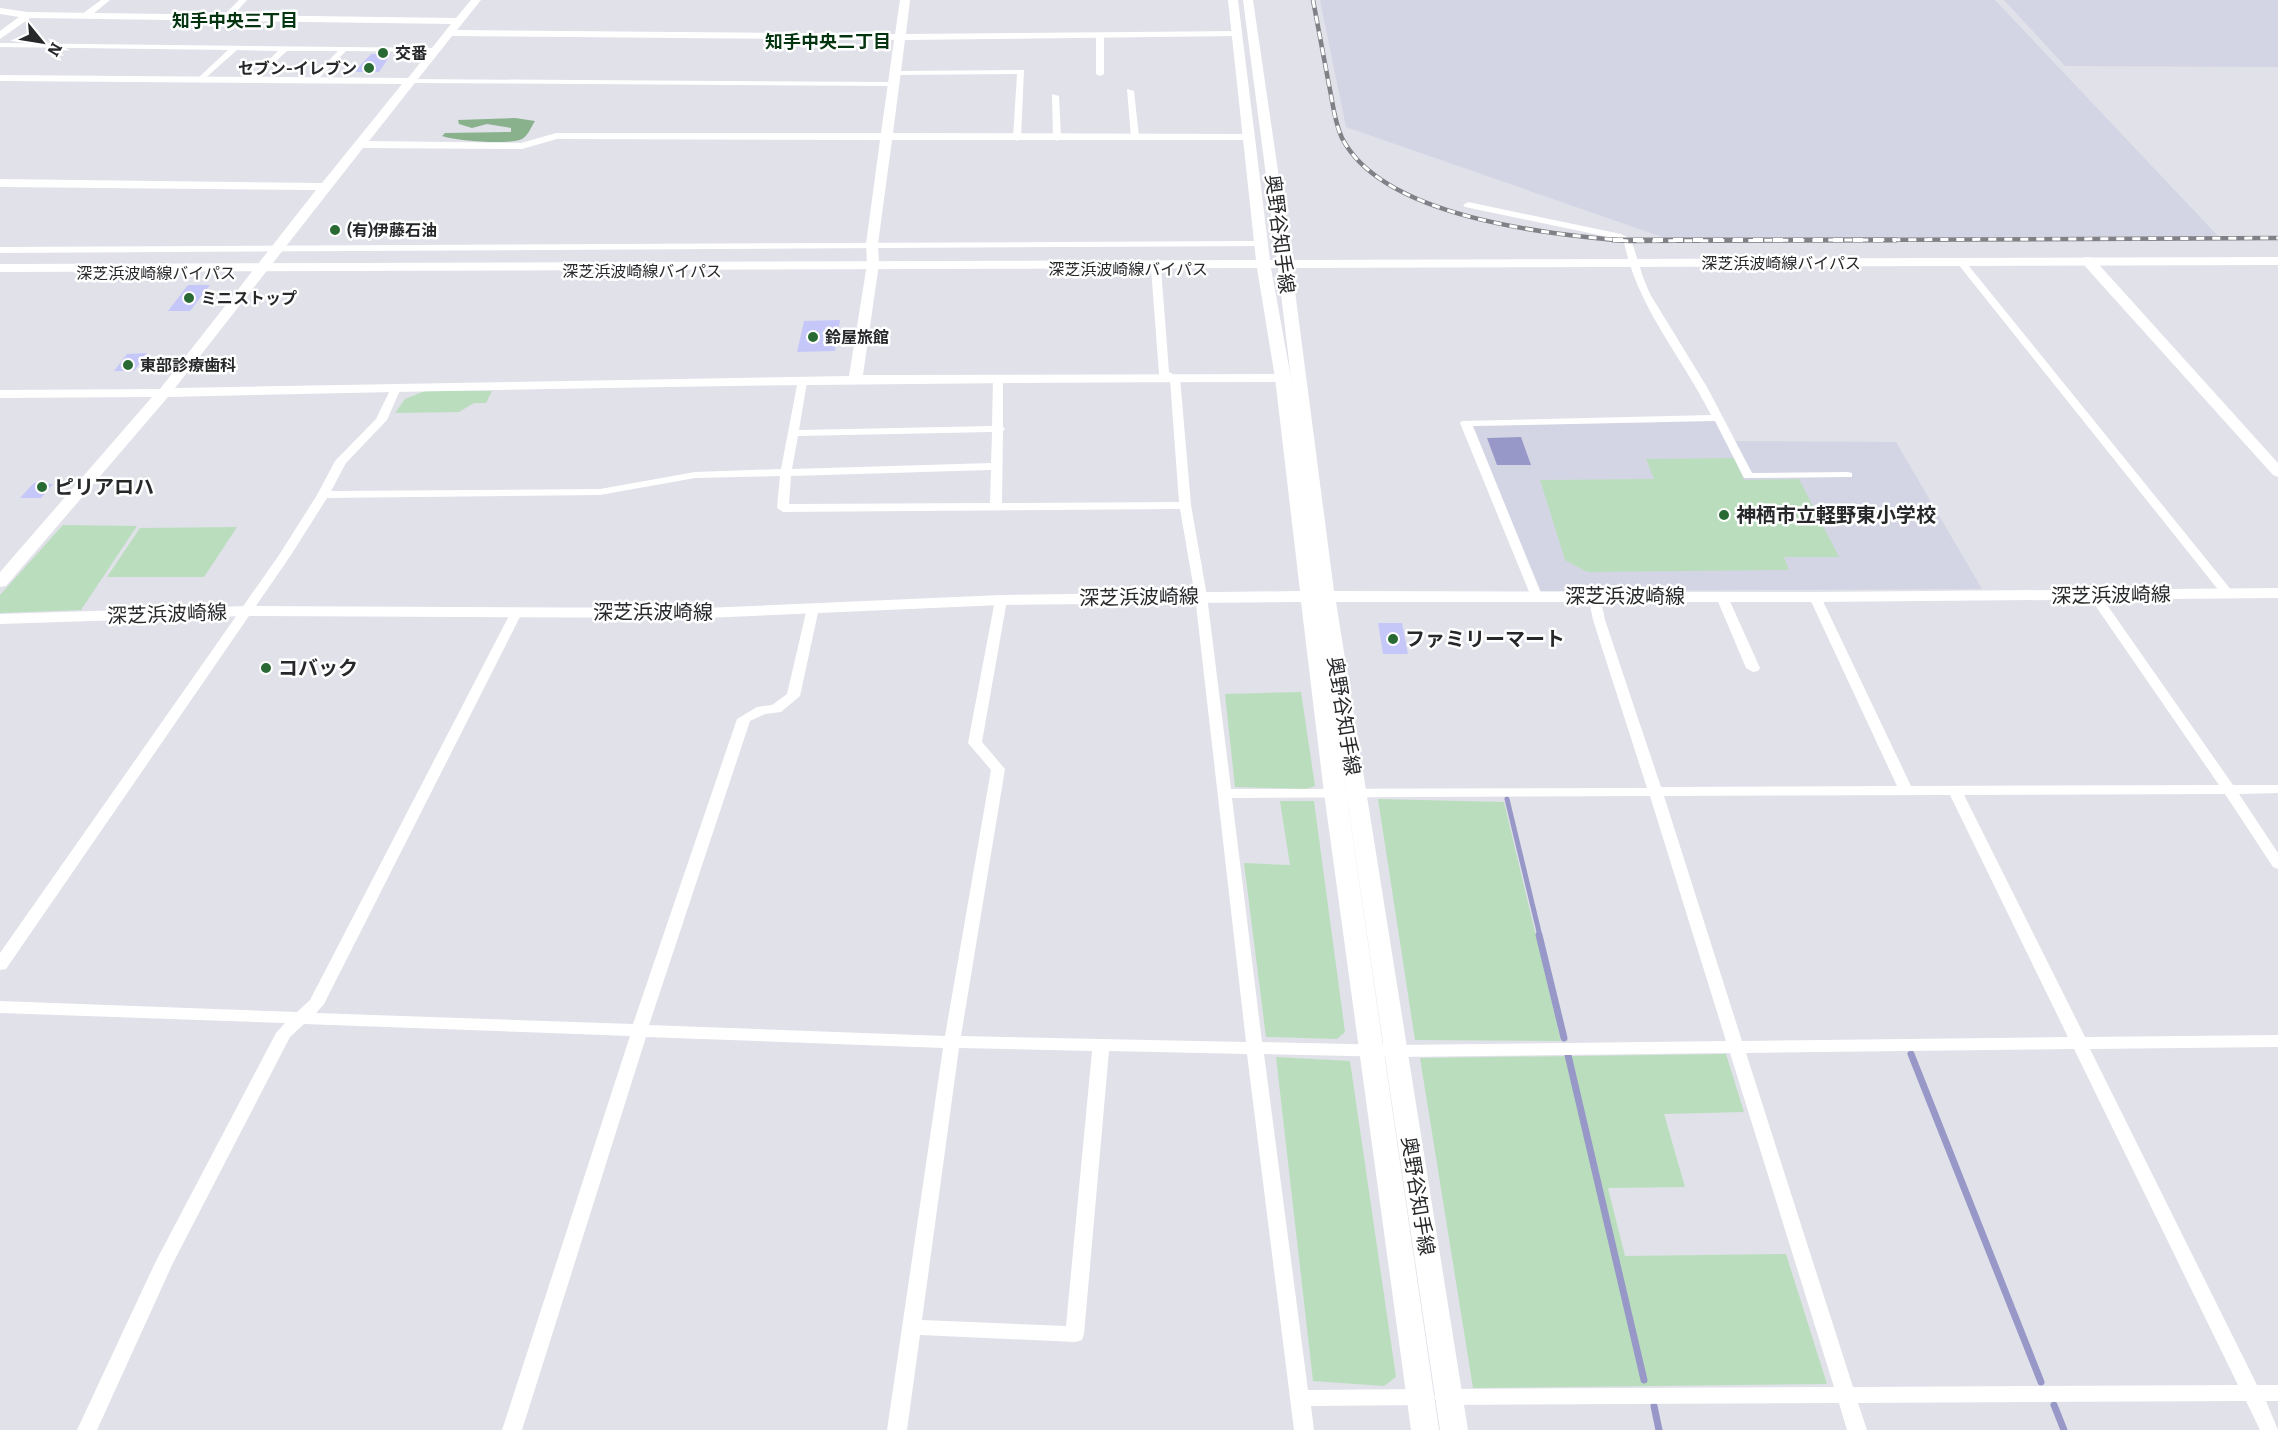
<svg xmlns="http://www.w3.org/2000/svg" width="2278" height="1430" font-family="Bitter,'Noto Sans JP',serif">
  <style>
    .built { fill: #d4d5e4 }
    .green { fill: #badebd }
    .forest { fill: #88b18c }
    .water { fill: #9898c8 }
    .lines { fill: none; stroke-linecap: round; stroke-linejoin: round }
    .stream-far1 { stroke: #9898c8; stroke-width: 5 }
    .stream { stroke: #9898c8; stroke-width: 7 }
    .building { fill: #c6c7f9 }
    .minor { fill: #fff; fill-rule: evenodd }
    .tertiary { fill: #fff; fill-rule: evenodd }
    .secondary { fill: #fff; fill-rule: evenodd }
    .rail-far1-casing { stroke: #808186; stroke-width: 4.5 }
    .rail-casing { stroke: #808186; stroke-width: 5 }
    .rail-far1 { stroke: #fff; stroke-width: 3; stroke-dasharray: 8; stroke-linecap: butt }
    .rail { stroke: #fff; stroke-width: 4; stroke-dasharray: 10; stroke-linecap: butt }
    .poi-dot { fill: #296a34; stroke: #fff; stroke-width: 2 }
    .labels { text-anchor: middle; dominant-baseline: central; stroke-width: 5; stroke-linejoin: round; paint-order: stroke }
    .far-poi-label { font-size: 16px; font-weight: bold; fill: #27282a; stroke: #fff; text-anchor: start }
    .far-street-label { font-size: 16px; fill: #27282a; stroke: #fff }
    .far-neighbourhood-label { font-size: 18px; font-weight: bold; fill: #043410; stroke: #fff }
    .street-label { font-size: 20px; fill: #27282a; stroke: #fff }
    .poi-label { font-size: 20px; font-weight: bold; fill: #27282a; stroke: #fff; text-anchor: start }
  </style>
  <rect width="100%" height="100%" fill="#e0e1e9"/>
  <g class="built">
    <path d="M1320 0H1995L2218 236 1668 239 1346 127Z"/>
    <path d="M2004 0H2278V67L2065 66Z"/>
    <path d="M1715 420 1725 441 1896 442 1982 589 1541 591 1472 426Z"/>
  </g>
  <g class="green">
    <path d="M425 391H492L486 403H474L459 412 395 413 405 399Z"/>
    <path d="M1734 458 1744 480 1799 479 1839 557H1784L1789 570 1587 572 1565 560 1540 480 1654 479 1646 459Z"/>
    <path d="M63 525 137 526 81 610 0 613V595Z"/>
    <path d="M237 527 204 577H107L140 528Z"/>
    <path d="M1301 692 1315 786 1306 789 1235 787 1225 694Z"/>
    <path d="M1378 799 1504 802 1561 1041 1415 1040Z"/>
    <path d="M1280 801H1314L1345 1032 1337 1039 1266 1037 1244 863 1290 865Z"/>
    <path d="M1726 1054 1744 1112 1664 1114 1685 1187 1608 1188 1625 1256 1786 1254 1827 1384 1473 1388 1420 1058Z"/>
    <path d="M1276 1057 1350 1061 1396 1377 1384 1386 1313 1381Z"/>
  </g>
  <path class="forest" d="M515 118 535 121C531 127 528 136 522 139 509 145 456 141 442 136L445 133 511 132V128L487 124 472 128 459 124 458 120Z"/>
  <path class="water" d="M1521 437 1531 465H1497L1487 438Z"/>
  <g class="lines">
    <path class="stream-far1" d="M1507 799 1540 936"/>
    <g class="stream">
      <path d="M1539 935 1564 1038"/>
      <path d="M1911 1054 2041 1382"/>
      <path d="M1568 1055 1644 1380"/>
      <path d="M2054 1405 2064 1430"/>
      <path d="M1654 1406 1659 1430"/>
    </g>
  </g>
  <g class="building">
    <path d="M371 54H391L379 72H354Z"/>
    <path d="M188 285H210L190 311H168Z"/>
    <path d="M840 320 835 351 797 352 804 321Z"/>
    <path d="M147 353 134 371H114L127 354Z"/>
    <path d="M34 483 53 484 41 498H20Z"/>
    <path d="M1378 623H1402L1408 654H1383Z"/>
  </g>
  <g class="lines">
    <g class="minor">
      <path d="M101 0H110L88 18H82V14Z"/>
      <path d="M239 0H247L230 19H224V15Z"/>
      <path d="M1100 33 1104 35V74L1100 76 1096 74V35Z"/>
      <path d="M0 43 436 48 440 50 436 52 346 51 315 82 311 80 312 78 338 51H287L253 82 249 80 250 78 278 51 237 50 201 82 197 80 198 78 228 50 0 47Z"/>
      <path d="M1024 70 1021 138 1017 141 1013 138 1017 74 895 75 891 73 895 71Z"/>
      <path d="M408 79 894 82 898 84 894 86 411 83 407 81Z"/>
      <path d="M1127 89 1134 91 1139 137 1135 140 1131 137Z"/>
      <path d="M1052 94 1059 96 1061 138 1057 141 1053 138Z"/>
      <path d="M1468 202 1621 234 1631 239 1643 277 1650 294 1707 387 1752 473 1848 472 1852 473V477L1744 478 1715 421 1473 426 1542 596 1536 600 1532 599 1460 423 1462 421 1711 415C1682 357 1637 307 1624 242L1618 239 1465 207 1463 205Z"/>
      <path d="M1261 241 1264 242V246L0 253V247Z"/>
      <path d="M1961 259 1964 260 2232 591 2234 594 2232 597H2224L1958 264V260Z"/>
      <path d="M1156 265 1161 268 1169 372 1180 378 1191 505 1207 596 1231 789 1647 788 1593 620 1588 596 1594 592 1600 596 1605 620 1661 787 1897 786 1809 597 1815 593 1821 597 1911 786 2219 785 2088 595 2090 592H2098L2233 785H2278V793L2239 794 2278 853V869L2273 867 2225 794 1964 795 2085 1037 2278 1035V1047L2090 1049 2257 1385H2278V1401H2266L2278 1430H2260L2246 1401 1858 1403 1867 1430H1847L1839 1403 1444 1405 1437 1403 1434 1397 1432 1403 1425 1405 1311 1406 1314 1430H1294L1247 1054 1109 1051 1084 1334 1082 1340 1075 1342 920 1335 907 1430H887L943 1048 646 1037 522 1430H502L630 1036 304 1024 290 1037 173 1263 97 1430H77L155 1263 276 1033 285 1023 0 1013V1001L297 1012 310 1000 513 608H521L523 611 324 1004 316 1013 633 1024 737 719 757 707 772 705 787 694 807 608 813 604 819 608 800 696 781 712 765 714 750 721 649 1025 945 1036 991 770 968 743 995 600 1001 596 1007 600 982 742 1005 769 961 1036 1246 1042 1195 596 1180 509 783 512 777 508 780 476 695 478 600 495 327 498 291 555 6 969 0 970V953L279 555 317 495 335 461 376 419 392 386H400L401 388 387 420 346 463 331 491 600 489 695 472 781 469 798 380H806L807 382 799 430 992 426 993 378 998 375 1003 378V427L1005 429 1003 431 1002 503 1179 502 1170 380 1159 374 1151 268ZM992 432 991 463 792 469 798 436ZM991 470 990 503 789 504 791 476ZM1950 795 2068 1037 1742 1041 1664 796ZM1650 796 1726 1041 1396 1045 1262 1042 1232 798ZM959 1048 1092 1051 1066 1326 922 1320ZM2074 1049 2238 1385 1853 1387 1746 1053ZM1730 1053 1834 1387 1444 1389 1437 1391 1434 1397 1432 1391 1425 1389 1308 1390 1264 1054 1396 1057Z"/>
      <path d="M1722 593 1728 597 1760 668 1758 671 1753 672 1746 668 1716 597Z"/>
    </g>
    <g class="tertiary">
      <path d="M471 0H481L457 30 895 34 900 0H910L906 34 1241 31 1242 33 1237 36 905 40 893 133 1249 134 1255 137 1249 140H892L878 244 879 264 863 375 1283 374 1290 378 1283 382C911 382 540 388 168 397L6 586 0 587V572L152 397 0 398V390L160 389 316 190 0 187V179L322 183 402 84 0 81V75L408 78 451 24 30 18 0 39V31L19 17 0 14V8L28 12 456 18ZM452 36 894 40 881 133H556L521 143 369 141ZM557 139 880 140 866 244 867 264 849 376 175 388 363 148 522 149Z"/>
      <path d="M2088 257 2093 258 2278 463V477L2273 475 2083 264 2082 261 2083 258Z"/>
    </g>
    <path class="secondary" d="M1228 0H1238L1270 260H1277L1243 0H1253L1291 260 2278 257V265L1292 268 1334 591 1815 592 2278 588V598L1815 602H1336L1468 1430H1440L1332 696 1439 1430H1411L1324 793 1301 602 1001 605 705 618 246 616 0 624V614L246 606 705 608 1001 595 1300 591 1275 378 1257 268 0 272V264L1256 260ZM1271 268H1278L1293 396 1291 378Z"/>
    <g class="rail-far1-casing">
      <path id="rail-far1" d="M1313 0C1318 28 1324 57 1329 85 1333 103 1334 121 1342 138 1383 218 1548 234 1628 241L2278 238"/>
    </g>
    <g class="rail-casing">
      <path id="rail" d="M1613 240H1896"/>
    </g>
    <use href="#rail-far1" class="rail-far1"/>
    <use href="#rail" class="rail"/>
  </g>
  <g class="poi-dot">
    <circle cx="383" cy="53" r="6"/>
    <circle cx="369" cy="68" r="6"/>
    <circle cx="335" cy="230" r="6"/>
    <circle cx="189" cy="298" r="6"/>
    <circle cx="813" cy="337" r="6"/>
    <circle cx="128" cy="365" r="6"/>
    <circle cx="42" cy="487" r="6"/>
    <circle cx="1724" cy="515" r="6"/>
    <circle cx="1393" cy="639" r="6"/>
    <circle cx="266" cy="668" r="6"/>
  </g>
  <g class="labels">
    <g class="far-poi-label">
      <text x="395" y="53">交番</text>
      <text x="357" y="68" text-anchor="end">セブン-イレブン</text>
      <text x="347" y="230">(有)伊藤石油</text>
      <text x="201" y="298">ミニストップ</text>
      <text x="825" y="337">鈴屋旅館</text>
      <text x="140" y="365">東部診療歯科</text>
    </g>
    <g class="far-street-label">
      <text x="1781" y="263">深芝浜波崎線バイパス</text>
      <text x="1128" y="269">深芝浜波崎線バイパス</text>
      <text x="642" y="271">深芝浜波崎線バイパス</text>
      <text x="156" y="273">深芝浜波崎線バイパス</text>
    </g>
    <g class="far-neighbourhood-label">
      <text x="235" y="21">知手中央三丁目</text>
      <text x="828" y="42">知手中央二丁目</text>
    </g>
    <g class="street-label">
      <text transform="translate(1280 234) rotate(83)">奥野谷知手線</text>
      <text transform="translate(2111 595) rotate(-1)">深芝浜波崎線</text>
      <text x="1625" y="596">深芝浜波崎線</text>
      <text transform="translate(1139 597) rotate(-1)">深芝浜波崎線</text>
      <text x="653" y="612">深芝浜波崎線</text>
      <text transform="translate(167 614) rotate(-2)">深芝浜波崎線</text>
      <text transform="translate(1344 716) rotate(81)">奥野谷知手線</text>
      <text transform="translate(1418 1196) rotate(81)">奥野谷知手線</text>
    </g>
    <g class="poi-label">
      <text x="54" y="487">ピリアロハ</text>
      <text x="1736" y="515">神栖市立軽野東小学校</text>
      <text x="1405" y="639">ファミリーマート</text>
      <text x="278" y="668">コバック</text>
    </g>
  </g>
  <g transform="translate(42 42) rotate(120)" stroke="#ffffff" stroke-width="4.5" paint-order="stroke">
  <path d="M0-4.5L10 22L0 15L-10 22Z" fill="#27282a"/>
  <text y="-9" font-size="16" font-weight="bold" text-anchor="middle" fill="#27282a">N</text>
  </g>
</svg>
